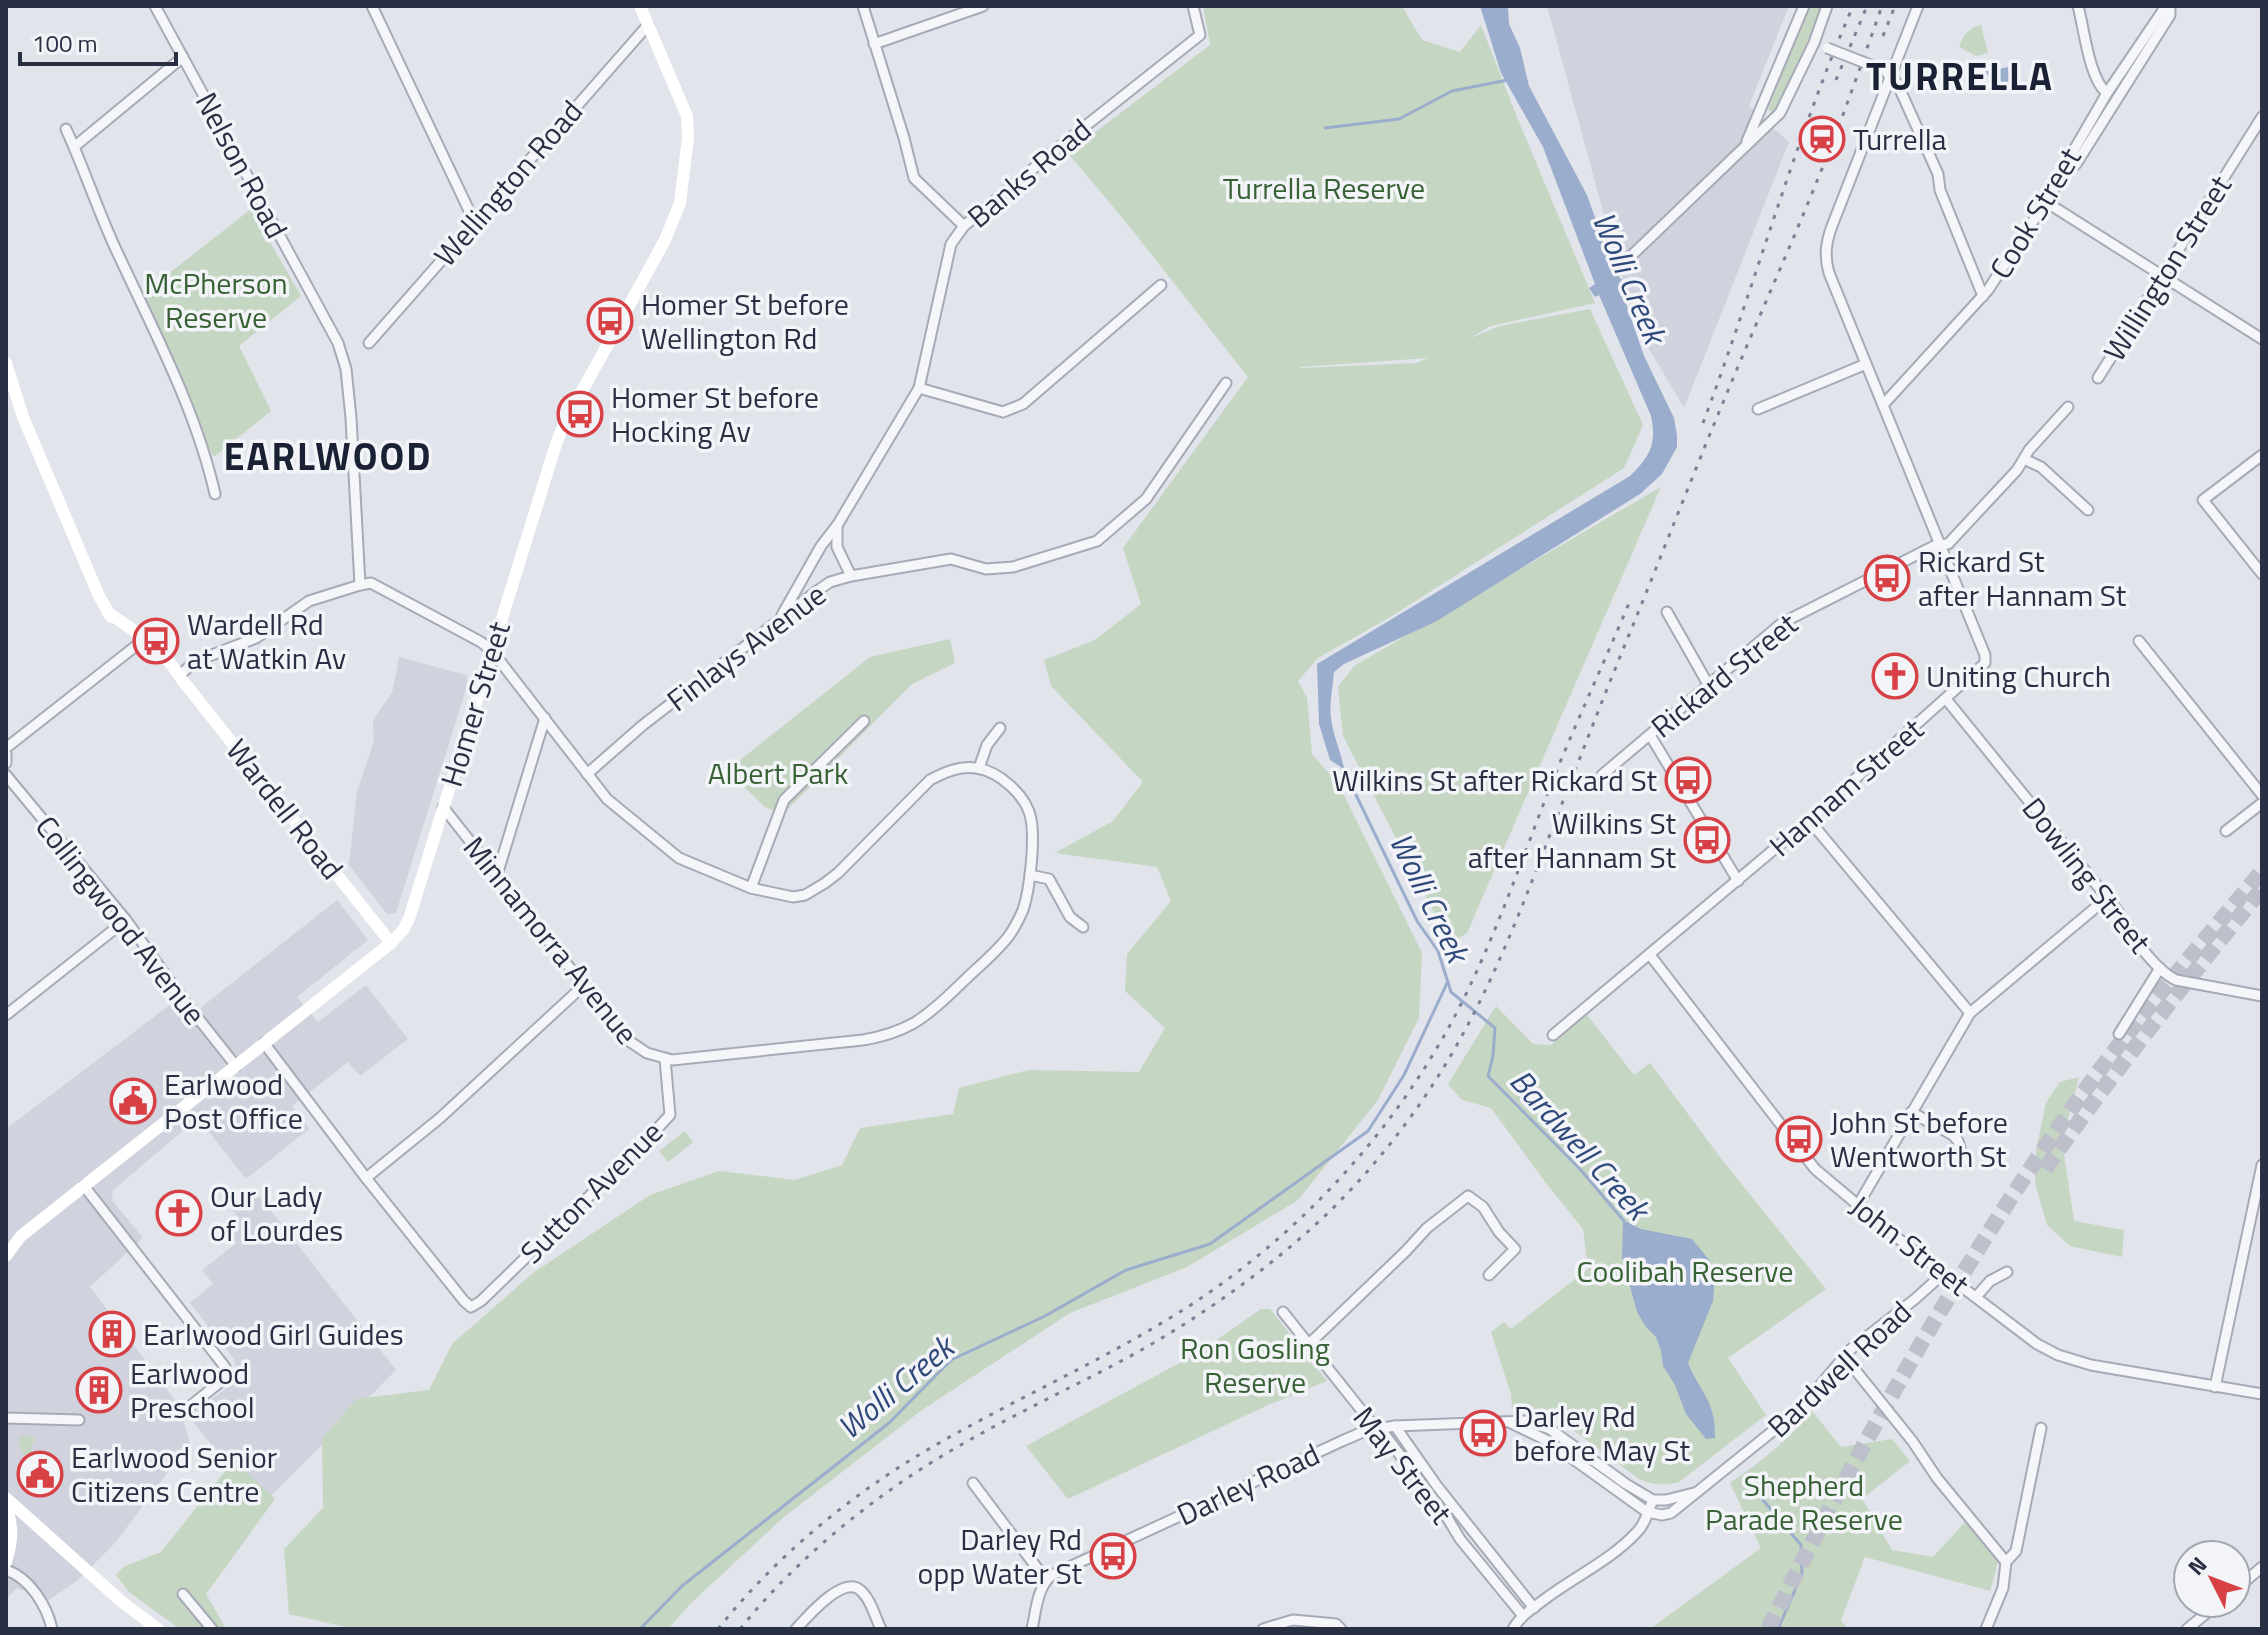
<svg xmlns="http://www.w3.org/2000/svg" width="2268" height="1635" font-family="'Titillium Web',sans-serif">
  <style>
    .built { fill: #d0d3dd }
    .green { fill: #c5d6c2; fill-rule: evenodd }
    .water { fill: #9badcd }
    .lines { fill: none; stroke-linecap: round; stroke-linejoin: round }
    .stream { stroke: #9badcd; stroke-width: 3 }
    .highway-tunnel { stroke: #bdc0ca; stroke-width: 16; stroke-dasharray: 16 8; stroke-linecap: butt }
    .street-casing { stroke: #a7aab6; stroke-width: 13 }
    .street { stroke: #f5f6f9; stroke-width: 9 }
    .secondary { stroke: #fff; stroke-width: 12 }
    .rail { stroke: #7a8196; stroke-width: 3; stroke-dasharray: 4 8; stroke-linecap: butt }
    .street-bridge-casing { stroke: #a7aab6; stroke-width: 13; stroke-linecap: butt }
    .street-bridge { stroke: #f5f6f9; stroke-width: 9 }
    .labels { text-anchor: middle; dominant-baseline: central; stroke-width: 7; stroke-linejoin: round; paint-order: stroke }
    .poi-label { font-size: 30px; fill: #293044; stroke: #f2f4f8; text-anchor: start }
    .street-label { font-size: 30px; fill: #293044; stroke: #f2f4f8 }
    .park-label { font-size: 30px; fill: #386135; stroke: #f2f4f8 }
    .water-label { font-size: 32px; font-style: italic; fill: #30497b; stroke: #f2f4f8 }
    .district-label { font-size: 38px; font-weight: bold; letter-spacing: 2px; fill: #1b2135; stroke: #f2f4f8 }
  </style>
  <rect width="100%" height="100%" fill="#e2e4eb"/>
  <g class="built">
    <path d="M1547 6H1789L1749 106 1789 142 1684 408 1639 332 1612 244Z"/>
    <path d="M399 657 466 675 468 683 396 913 387 914 349 865 357 791 374 741 373 720 392 693Z"/>
    <path d="M337 900 368 940 297 997 318 1022 366 985 408 1039 360 1076 348 1062 292 1106 309 1129 246 1179 198 1118 113 1190 112 1200 143 1238 90 1287 179 1405 190 1443 115 1543 77 1581 49 1600 17 1588 6 1599V1129L171 1004 185 1020Z"/>
    <path d="M254 1189 396 1370 261 1506 189 1417 229 1386 236 1372 234 1359 190 1303 213 1284 202 1270 236 1243 225 1229 239 1218 230 1207Z"/>
  </g>
  <g class="green">
    <path d="M1203 6H1402L1422 40 1460 52 1481 25 1517 117 1595 303 1491 326 1468 339 1500 326 1590 309 1643 425 1624 468 1392 616 1318 658 1298 681 1307 698 1312 754 1339 785 1422 953 1419 1018 1378 1100 1298 1200 1187 1267 1070 1313 922 1410 784 1517 690 1604 668 1629H354L289 1614 284 1549 323 1508 322 1439 356 1399 429 1390 452 1344 533 1273 650 1195 719 1171 795 1180 842 1165 860 1128 953 1114 959 1088 1028 1070 1139 1072 1165 1028 1125 991 1127 954 1171 901 1157 867 1055 853 1113 821 1143 782 1051 686 1044 660 1095 640 1141 604 1123 548 1248 377 1125 221 1068 153 1210 45ZM1428 358 1417 363 1301 368V367Z"/>
    <path d="M1809 6H1821L1806 45 1775 111 1771 112 1768 109Z"/>
    <path d="M1981 25 1988 53 1976 56 1959 47C1963 35 1970 27 1981 25Z"/>
    <path d="M251 209 301 296 239 346 271 411 215 456 212 455 143 294Z"/>
    <path d="M1661 487 1467 933 1450 943 1343 736 1338 687 1354 666Z"/>
    <path d="M950 639 955 663 912 684 783 814 765 807 735 778V764L870 657Z"/>
    <path d="M1496 1006 1533 1044 1552 1045C1561 1032 1571 1020 1587 1015L1634 1075 1650 1063 1723 1161 1826 1289 1728 1358 1766 1415 1679 1482C1664 1486 1653 1485 1639 1479L1558 1419 1542 1414 1512 1408 1511 1394 1491 1332 1504 1322 1511 1329 1588 1269 1583 1229 1546 1183 1491 1108 1462 1100 1448 1084Z"/>
    <path d="M2079 1077 2062 1141 2074 1221 2124 1230 2122 1257 2070 1246 2047 1225 2035 1183 2036 1150 2046 1103 2060 1082Z"/>
    <path d="M685 1131 693 1142 668 1162 659 1151Z"/>
    <path d="M1261 1309H1270L1327 1381 1268 1405 1068 1499 1026 1446 1198 1353Z"/>
    <path d="M1812 1411 1841 1447 1892 1439 1910 1461 1862 1499 1892 1550 1933 1557 1965 1522 1998 1562 1990 1591 1865 1557 1841 1620 1848 1629H1650L1761 1548 1730 1483C1760 1462 1788 1441 1812 1411Z"/>
    <path d="M24 1435 37 1439 31 1446 33 1451H35L34 1455 29 1457 22 1453 18 1439Z"/>
    <path d="M234 1460 275 1499 206 1594 226 1629H180L129 1592 116 1575 123 1567 161 1552Z"/>
  </g>
  <g class="water">
    <path d="M1480 6H1508L1509 24 1520 48 1529 86 1587 195 1614 271 1622 280 1619 283 1644 356 1674 418 1677 435V447L1662 474 1640 494 1437 621 1344 664 1334 672C1333 687 1329 703 1331 718 1333 736 1341 751 1344 769L1330 760 1319 724 1317 664 1630 476C1650 456 1657 445 1651 416L1599 295 1595 297 1589 288 1595 284 1543 147 1501 73Z"/>
    <path d="M1985 64 1995 70 2008 67 2011 80 2019 85 2015 91 1981 71Z"/>
    <path d="M1623 1220 1641 1229 1692 1239 1710 1261 1715 1276 1713 1301 1688 1363C1701 1394 1716 1401 1715 1438L1706 1439 1686 1414 1675 1385 1663 1366 1661 1351 1656 1337 1646 1327 1637 1312 1622 1257Z"/>
  </g>
  <g class="lines">
    <g class="stream">
      <path d="M1325 128 1399 119 1452 91 1508 80"/>
      <path d="M1342 766 1417 921 1438 951 1451 992 1495 1028 1493 1056 1488 1076 1580 1169 1624 1221"/>
      <path d="M1746 1480 1801 1545 1802 1574 1778 1629"/>
      <path d="M640 1629 682 1586 889 1423 951 1360 1045 1316 1126 1270 1210 1244 1368 1131 1404 1075 1448 981"/>
    </g>
    <g class="highway-tunnel">
      <path d="M2045 1169C2113 1072 2187 980 2262 889"/>
      <path d="M1768 1629C1867 1432 1973 1240 2105 1063 2155 997 2209 935 2262 871"/>
    </g>
    <g class="street-casing">
      <g id="street">
        <path d="M155 6 338 343 346 369 351 418 360 585"/>
        <path d="M372 6 474 221"/>
        <path d="M863 6 904 138 914 178 964 226"/>
        <path d="M2078 6C2084 28 2089 79 2107 93"/>
        <path d="M874 44 983 6"/>
        <path d="M1887 73 1897 83 1938 174 1940 190 1983 296"/>
        <path d="M66 129C83 166 96 205 113 243 150 324 195 406 215 494"/>
        <path d="M1747 141 1804 6"/>
        <path d="M74 147 183 57"/>
        <path d="M2064 174 2076 164 2170 15V6"/>
        <path d="M2046 202 2262 339"/>
        <path d="M1630 257 1780 113 1814 43 1827 6"/>
        <path d="M369 343 648 25"/>
        <path d="M2098 378 2262 117"/>
        <path d="M919 388 1003 412 1023 404 1161 285"/>
        <path d="M1883 405 1988 290 2062 177 2074 150 2107 93 2166 6"/>
        <path d="M1758 409 1866 364"/>
        <path d="M2262 455 2203 500 2262 574"/>
        <path d="M2024 459 2041 467 2088 510"/>
        <path d="M837 527V547L851 576"/>
        <path d="M1667 612 1709 686"/>
        <path d="M782 615 821 546 838 524 919 388 951 244 964 226 1064 143 1200 35 1193 6"/>
        <path d="M2139 641 2262 795"/>
        <path d="M179 676 192 664 199 660 256 638 309 601 360 585 371 583 481 642 492 651 607 799 679 858 751 888 793 897 805 895 825 883 838 873 930 780C945 772 959 766 976 768 999 771 1027 796 1031 819 1035 841 1030 889 1023 910 1019 919 1014 929 1008 937 997 951 983 963 970 975 952 992 935 1010 914 1023 898 1032 881 1037 863 1040L672 1060 647 1053 626 1039 443 807"/>
        <path d="M1946 699 2117 910C2127 931 2155 970 2176 980L2262 996"/>
        <path d="M1650 735 1738 881"/>
        <path d="M6 748 137 645"/>
        <path d="M6 754V763"/>
        <path d="M979 768 987 745 1000 728"/>
        <path d="M587 774 643 725 817 591 830 582 851 576 951 559 986 569 1013 567 1097 541 1146 499 1226 383"/>
        <path d="M6 775 126 920 182 998 236 1066"/>
        <path d="M1602 775 1782 623 1936 545 1948 544 2017 470 2029 450 2068 407"/>
        <path d="M1809 820 1970 1013"/>
        <path d="M2226 831 2262 803"/>
        <path d="M497 875 545 718"/>
        <path d="M1030 875 1049 879 1070 917 1083 927"/>
        <path d="M751 888 784 800 864 721"/>
        <path d="M1650 955 1815 1169 1858 1205 1862 1211 2037 1344 2058 1355 2091 1365 2262 1394"/>
        <path d="M6 1015 126 920"/>
        <path d="M2119 1034 2160 968"/>
        <path d="M1553 1035 1809 820 1985 663V655L1829 273C1824 256 1826 242 1832 226L1918 6"/>
        <path d="M264 1043 366 1178 464 1301 471 1307 481 1301 640 1147 670 1115 665 1059"/>
        <path d="M1911 1112 1953 1135 1958 1141 1964 1161"/>
        <path d="M366 1178 440 1118 583 986"/>
        <path d="M84 1186 225 1367 224 1379 184 1411"/>
        <path d="M1858 1205 1970 1013 2107 898"/>
        <path d="M1976 1297 1990 1281 2007 1272"/>
        <path d="M1283 1312 1370 1421 1385 1435 1448 1519 1460 1539 1523 1616"/>
        <path d="M1309 1344 1406 1251 1427 1228 1468 1196 1483 1207 1499 1232 1515 1249 1489 1275"/>
        <path d="M1844 1356 1913 1442 1937 1478 2006 1562"/>
        <path d="M2215 1387 2262 1165"/>
        <path d="M6 1418 79 1420"/>
        <path d="M1511 1423 1548 1441 1647 1512 1662 1515 1671 1513 1779 1426 1811 1396 1851 1349 1915 1299 1944 1273"/>
        <path d="M1395 1426 1437 1486 1534 1608"/>
        <path d="M973 1483 1046 1580"/>
        <path d="M6 1570C30 1578 47 1606 52 1629"/>
        <path d="M2236 1589 2262 1567"/>
        <path d="M183 1594 212 1629"/>
        <path d="M796 1629C807 1617 843 1575 860 1590 871 1599 875 1617 881 1629"/>
        <path d="M1032 1629C1036 1611 1037 1587 1052 1575L1342 1441 1365 1431 1395 1426 1526 1421 1550 1429 1626 1484 1653 1500H1666L1694 1493"/>
        <path d="M1263 1629 1293 1620 1336 1624 1341 1629"/>
        <path d="M1513 1629C1520 1616 1533 1608 1545 1599 1574 1577 1611 1560 1636 1533 1645 1525 1648 1511 1653 1500"/>
        <path d="M1986 1629 2003 1588 2006 1562 2016 1551 2041 1428"/>
        <path d="M2187 1629 2219 1603"/>
      </g>
    </g>
    <use href="#street" class="street"/>
    <g class="secondary">
      <path d="M6 363 23 417 99 596 111 617"/>
      <path d="M107 612C132 629 164 649 179 676L391 943"/>
      <path d="M6 1256 21 1236 391 943 403 930 409 919 556 444 564 424 665 240 680 203 688 138 687 116 640 6"/>
      <path d="M6 1498 122 1602 158 1629"/>
      <path d="M6 1505C13 1528 13 1539 6 1562"/>
    </g>
    <g class="rail">
      <path d="M1883 36 1895 6"/>
      <path d="M1836 80 1867 6"/>
      <path d="M1703 423C1755 285 1794 142 1853 6"/>
      <path d="M718 1629C772 1561 843 1501 917 1456 1005 1403 1100 1363 1186 1308 1306 1231 1406 1119 1468 990 1502 919 1527 845 1556 772 1580 714 1606 658 1630 601"/>
      <path d="M740 1629C790 1567 851 1515 918 1471 987 1426 1063 1393 1136 1353 1205 1314 1270 1268 1328 1213 1377 1165 1420 1109 1454 1050 1492 984 1520 913 1547 842 1575 771 1602 700 1631 630 1665 547 1697 464 1732 381 1760 314 1790 248 1817 181 1841 123 1861 65 1882 6"/>
    </g>
    <g class="street-bridge-casing">
      <path id="street-bridge" d="M1827 48 1881 69"/>
    </g>
    <use href="#street-bridge" class="street-bridge"/>
  </g>
  <defs>
    <g id="station-ring" transform="scale(2.3)"><circle r="9.5" fill="#f2f4f8" stroke="#d74045" stroke-width="1.5"/><path d="M-3-6H3Q5-6 5-4V2Q5 4 3 4L4.5 6H3L1.5 4h-3L-3 6H-4.5L-3 4Q-5 4-5 2V-4Q-5-6-3-6ZM-3.5-4v3h7v-3ZM-3.5 1v1.5H-2V1ZM2 1v1.5H3.5V1Z" fill="#d74045"/></g>
    <g id="bus-ring" transform="scale(2.3)"><circle r="9.5" fill="#f2f4f8" stroke="#d74045" stroke-width="1.5"/><path d="M-5-6H5V4H4V6H2V4H-2V6H-4V4H-5ZM-3.5-4V0h7V-4ZM-3.5 1.2v1.5H-2V1.2ZM2 1.2v1.5H3.5V1.2Z" fill="#d74045"/></g>
    <g id="church-ring" transform="scale(2.3)"><circle r="9.5" fill="#f2f4f8" stroke="#d74045" stroke-width="1.5"/><path d="M-1.2-6h2.4v3.5h3.3v2.4h-3.3V6h-2.4V-.1h-3.3v-2.4h3.3Z" fill="#d74045"/></g>
    <g id="civic-ring" transform="scale(2.3)"><circle r="9.5" fill="#f2f4f8" stroke="#d74045" stroke-width="1.5"/><path d="M-.6-6.5H3V-4.5H.6V-3L4-1V1h2V6H-6V1h2V-1L-.6-3ZM-1.2 2.5V6h2.4V2.5Z" fill="#d74045"/></g>
    <g id="building-ring" transform="scale(2.3)"><circle r="9.5" fill="#f2f4f8" stroke="#d74045" stroke-width="1.5"/><path d="M-4-6H4V6H1V3H-1V6H-4ZM-2.5-4.3h1.7v1.8h-1.7ZM.8-4.3h1.7v1.8H.8ZM-2.5-1h1.7V.8h-1.7ZM.8-1h1.7V.8H.8Z" fill="#d74045"/></g>
  </defs>
  <g fill-rule="evenodd">
    <use href="#station-ring" x="1822" y="139"/>
    <use href="#bus-ring" x="610" y="321"/>
    <use href="#bus-ring" x="580" y="414"/>
    <use href="#bus-ring" x="1887" y="578"/>
    <use href="#bus-ring" x="156" y="641"/>
    <use href="#church-ring" x="1895" y="676"/>
    <use href="#bus-ring" x="1688" y="780"/>
    <use href="#bus-ring" x="1707" y="840"/>
    <use href="#civic-ring" x="133" y="1101"/>
    <use href="#bus-ring" x="1799" y="1139"/>
    <use href="#church-ring" x="179" y="1213"/>
    <use href="#building-ring" x="112" y="1334"/>
    <use href="#building-ring" x="99" y="1390"/>
    <use href="#bus-ring" x="1483" y="1433"/>
    <use href="#civic-ring" x="40" y="1474"/>
    <use href="#bus-ring" x="1113" y="1556"/>
  </g>
  <g class="labels">
    <g class="poi-label">
      <text x="1853" y="139">Turrella</text>
      <text x="641" y="304">Homer St before<tspan x="641" dy="34">Wellington Rd</tspan></text>
      <text x="611" y="397">Homer St before<tspan x="611" dy="34">Hocking Av</tspan></text>
      <text x="1918" y="561">Rickard St<tspan x="1918" dy="34">after Hannam St</tspan></text>
      <text x="187" y="624">Wardell Rd<tspan x="187" dy="34">at Watkin Av</tspan></text>
      <text x="1926" y="676">Uniting Church</text>
      <text x="1657" y="780" text-anchor="end">Wilkins St after Rickard St</text>
      <text x="1676" y="823" text-anchor="end">Wilkins St<tspan x="1676" dy="34">after Hannam St</tspan></text>
      <text x="164" y="1084">Earlwood<tspan x="164" dy="34">Post Office</tspan></text>
      <text x="1830" y="1122">John St before<tspan x="1830" dy="34">Wentworth St</tspan></text>
      <text x="210" y="1196">Our Lady<tspan x="210" dy="34">of Lourdes</tspan></text>
      <text x="143" y="1334">Earlwood Girl Guides</text>
      <text x="130" y="1373">Earlwood<tspan x="130" dy="34">Preschool</tspan></text>
      <text x="1514" y="1416">Darley Rd<tspan x="1514" dy="34">before May St</tspan></text>
      <text x="71" y="1457">Earlwood Senior<tspan x="71" dy="34">Citizens Centre</tspan></text>
      <text x="1082" y="1539" text-anchor="end">Darley Rd<tspan x="1082" dy="34">opp Water St</tspan></text>
    </g>
    <g class="street-label">
      <text transform="translate(242 165) rotate(62)">Nelson Road</text>
      <text transform="translate(1029 173) rotate(-40)">Banks Road</text>
      <text transform="translate(508 183) rotate(-49)">Wellington Road</text>
      <text transform="translate(2035 213) rotate(-59)">Cook Street</text>
      <text transform="translate(2167 268) rotate(-58)">Willington Street</text>
      <text transform="translate(746 647) rotate(-37)">Finlays Avenue</text>
      <text transform="translate(1724 675) rotate(-39)">Rickard Street</text>
      <text transform="translate(475 704) rotate(-73)">Homer Street</text>
      <text transform="translate(1846 787) rotate(-41)">Hannam Street</text>
      <text transform="translate(285 809) rotate(52)">Wardell Road</text>
      <text transform="translate(2087 875) rotate(52)">Dowling Street</text>
      <text transform="translate(121 920) rotate(52)">Collingwood Avenue</text>
      <text transform="translate(551 940) rotate(51)">Minnamorra Avenue</text>
      <text transform="translate(591 1192) rotate(-45)">Sutton Avenue</text>
      <text transform="translate(1910 1245) rotate(38)">John Street</text>
      <text transform="translate(1839 1369) rotate(-43)">Bardwell Road</text>
      <text transform="translate(1403 1465) rotate(52)">May Street</text>
      <text transform="translate(1248 1484) rotate(-25)">Darley Road</text>
    </g>
    <g class="park-label">
      <text x="1324" y="188">Turrella Reserve</text>
      <text x="216" y="283">McPherson<tspan x="216" dy="34">Reserve</tspan></text>
      <text x="778" y="773">Albert Park</text>
      <text x="1685" y="1271">Coolibah Reserve</text>
      <text x="1255" y="1348">Ron Gosling<tspan x="1255" dy="34">Reserve</tspan></text>
      <text x="1804" y="1485">Shepherd<tspan x="1804" dy="34">Parade Reserve</tspan></text>
    </g>
    <g class="water-label">
      <text transform="translate(1630 277) rotate(67)">Wolli Creek</text>
      <text transform="translate(1430 897) rotate(64)">Wolli Creek</text>
      <text transform="translate(1580 1144) rotate(48)">Bardwell Creek</text>
      <text transform="translate(895 1387) rotate(-40)">Wolli Creek</text>
    </g>
    <g class="district-label">
      <text x="1960" y="76">TURRELLA</text>
      <text x="328" y="456">EARLWOOD</text>
    </g>
  </g>
  <rect width="2268" height="1635" fill="none" stroke="#293044" stroke-width="16"/>
  <g transform="translate(2212 1579) rotate(312)"><circle r="38" fill="#f2f4f8" stroke="#a2a6b0" stroke-width="2"/>
  <path d="M0-6L14 30L0 20L-14 30Z" fill="#d74045"/>
  <text y="-12" font-size="22" font-weight="bold" text-anchor="middle" fill="#293044">N</text>
  </g>
  <path d="M20 52v12h156v-12" fill="none" stroke="#293044" stroke-width="4"/>
  <text x="32" y="52" font-size="24" fill="#293044" stroke="#f2f4f8" stroke-width="6" paint-order="stroke">100 m</text>
</svg>
